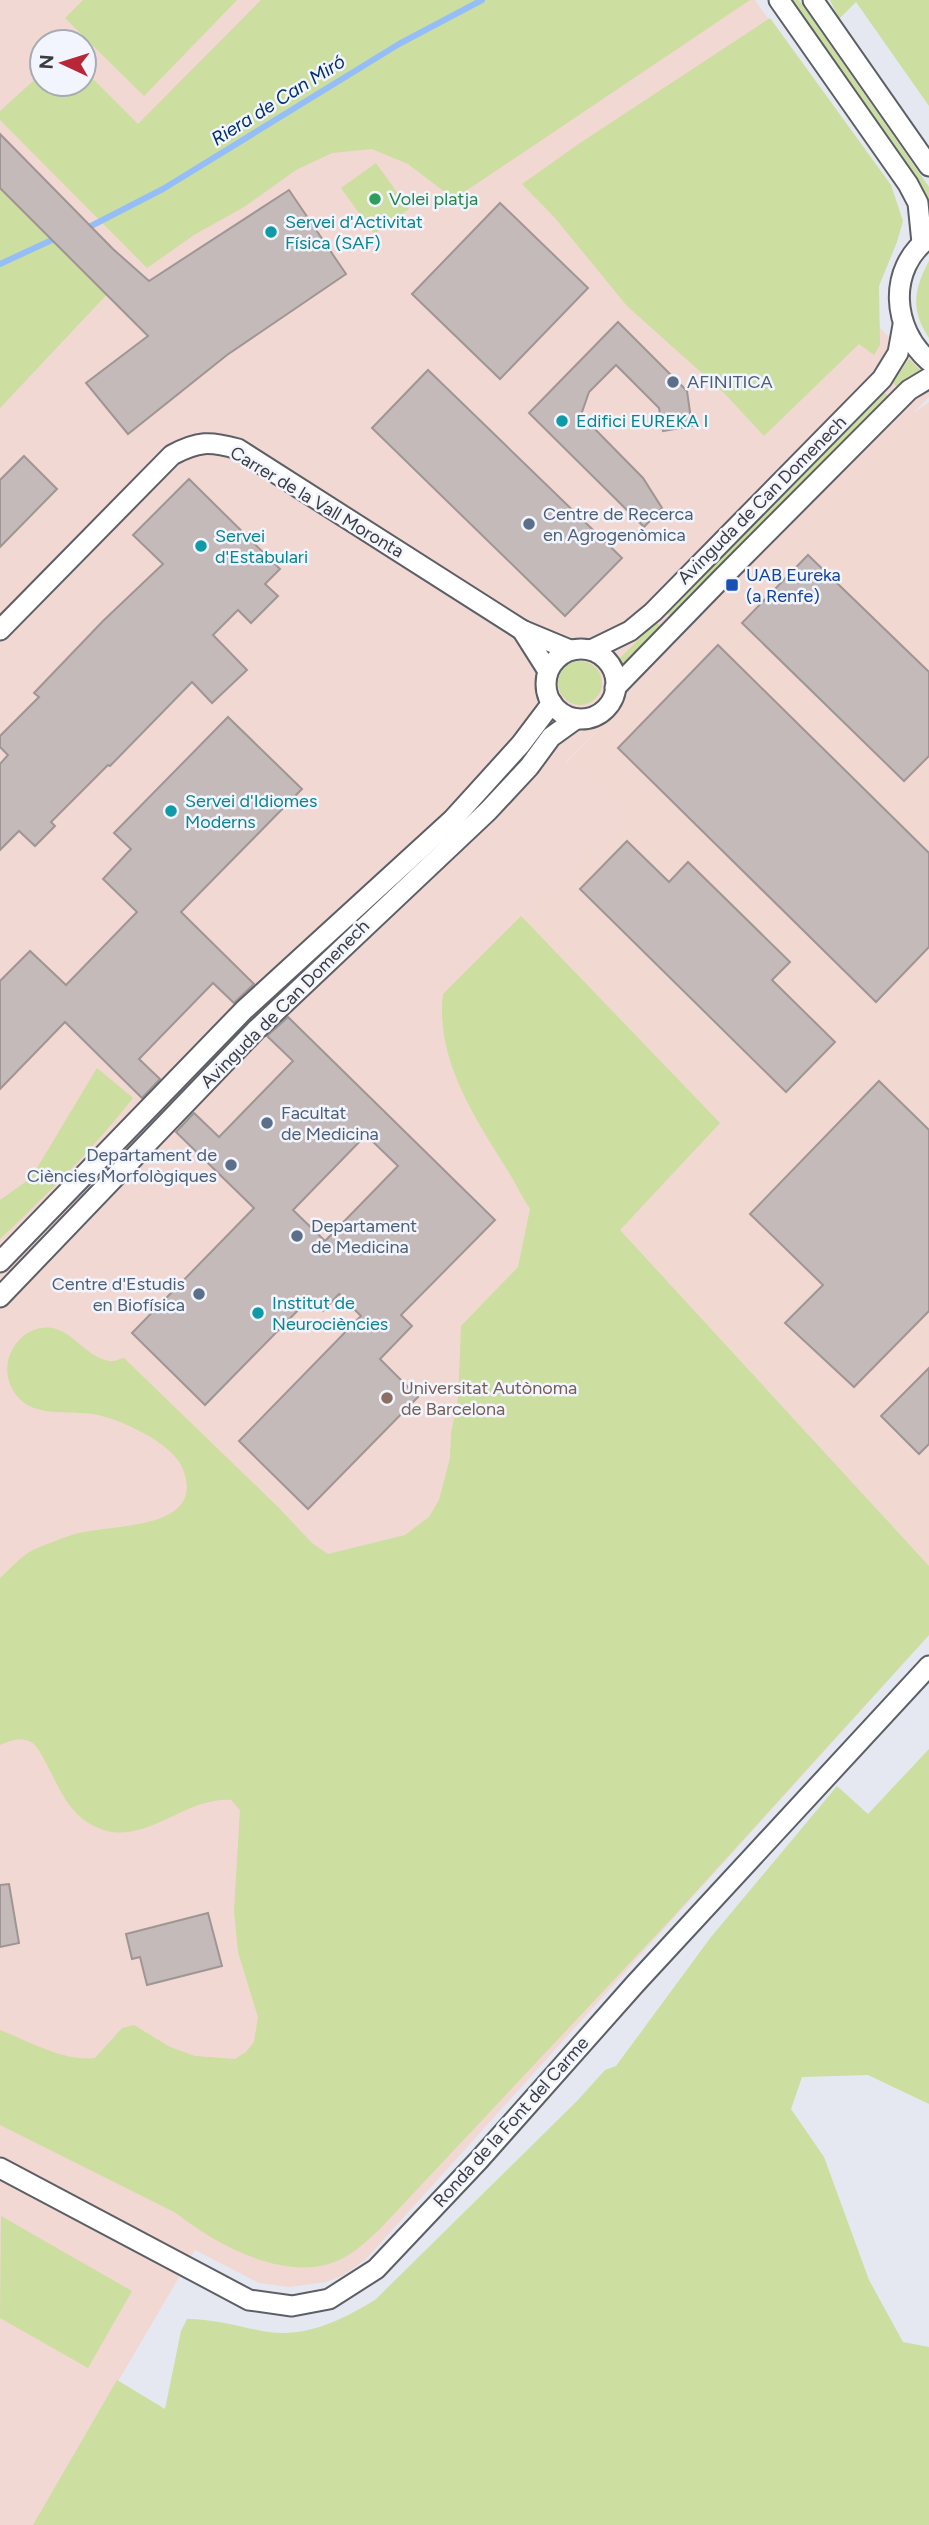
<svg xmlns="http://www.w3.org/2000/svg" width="929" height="2525" font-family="Figtree,sans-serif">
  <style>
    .industrial { fill: #f1d8d1 }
    .education { fill: #f2d8d2; fill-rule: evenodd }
    .green { fill: #ccdea0 }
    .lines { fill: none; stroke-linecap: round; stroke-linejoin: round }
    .stream { stroke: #95bef9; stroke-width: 6 }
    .building { fill: #c4bab9; stroke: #9e9594; stroke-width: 2; fill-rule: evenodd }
    .minor-casing { stroke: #5c5f66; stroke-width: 23 }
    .minor { stroke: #fff; stroke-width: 19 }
    .leisure-dot { fill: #2e9e5b; stroke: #f2f5fe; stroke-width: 2.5 }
    .culture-dot { fill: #0f9aa8; stroke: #f2f5fe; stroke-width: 2.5 }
    .service-dot { fill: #5c6f8a; stroke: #f2f5fe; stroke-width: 2.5 }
    .transit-dot { fill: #1a4fb4; stroke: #f2f5fe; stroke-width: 2.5 }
    .education-dot { fill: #8d6e63; stroke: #f2f5fe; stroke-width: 2.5 }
    .labels { text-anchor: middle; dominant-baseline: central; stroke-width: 5; stroke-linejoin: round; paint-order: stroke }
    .leisure-label { font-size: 18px; fill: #27864d; stroke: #f2f5fe; text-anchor: start }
    .culture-label { font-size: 18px; fill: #0d838f; stroke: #f2f5fe; text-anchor: start }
    .service-label { font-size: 18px; fill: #4e5e75; stroke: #f2f5fe; text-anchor: start }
    .street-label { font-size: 18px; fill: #3b3c3f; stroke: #f2f5fe }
    .transit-label { font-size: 18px; fill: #164399; stroke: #f2f5fe; text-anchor: start }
    .education-label { font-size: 18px; fill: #785e54; stroke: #f2f5fe; text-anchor: start }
    .water-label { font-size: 19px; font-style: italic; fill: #002f6d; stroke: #f2f5fe }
  </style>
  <rect width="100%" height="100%" fill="#e5e8f0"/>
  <path class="industrial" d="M929 402V1566L620 1230 521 916 617 817 566 763 900 422Z"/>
  <path class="education" d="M0 0H755L898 205 901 222 877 287 876 306 880 328 929 377V397L566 762 617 817 521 916 720 1123 620 1230 929 1566V1635L367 2258 344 2275 326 2282 289 2287 259 2283 195 2250 34 2525H0ZM42 42H84V84H42Z"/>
  <g class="green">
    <path d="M83 0H237L144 96 65 18Z"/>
    <path d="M261 0H750L454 199 408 164 372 149 332 153 296 170 244 207 194 235 147 268 0 120V111L42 73V84H84V70L138 124Z"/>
    <path d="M791 0H799L929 187V213L925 192Z"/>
    <path d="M830 0H929V106L856 2 839 19Z"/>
    <path d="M770 18 891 185 903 221 897 242 879 286 880 345 874 355 859 344 764 436 724 393 627 306 555 218 522 184 580 143Z"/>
    <path d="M376 163 409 209 374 234 341 188Z"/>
    <path d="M0 179 111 290 0 408Z"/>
    <path d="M929 261V338C910 310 914 289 929 261Z"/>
    <path d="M909 359 922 372 897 387 893 383Z"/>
    <path d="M883 391 888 396 671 617 666 612Z"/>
    <path d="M656 622 661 627 624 664 619 659Z"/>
    <circle cx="580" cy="683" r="22"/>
    <path d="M521 916 720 1123 620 1230 929 1566V1635L672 1918 378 2231C365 2242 355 2253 339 2260 288 2284 216 2245 176 2213L0 2125V2030C29 2041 63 2062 95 2058L122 2028 134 2025 170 2047 195 2056 235 2059 246 2052 254 2042 258 2017 238 1952 234 1911 240 1810 231 1800C184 1796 141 1851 94 1826 68 1813 59 1787 46 1763 42 1756 38 1746 31 1742 21 1736 9 1741 0 1745V1578C10 1569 21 1556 33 1550 44 1545 60 1539 72 1535 107 1523 210 1533 182 1467 171 1442 118 1418 93 1414 72 1411 49 1415 29 1406 0 1389 0 1350 29 1332 67 1314 79 1356 109 1361 114 1362 119 1359 124 1358L278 1507 312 1543 328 1554 405 1535 429 1517 439 1500 450 1458 451 1433 458 1398 461 1326 518 1267 530 1209C523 1199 518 1187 511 1176 478 1122 435 1062 443 994Z"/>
    <path d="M97 1068 133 1098C93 1149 47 1195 0 1239V1200L31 1178Z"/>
    <path d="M929 1749V2104L868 2075 802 2077 791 2109 824 2157 869 2280 903 2342 929 2347V2525H33L117 2380 165 2409 181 2331 187 2319C213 2319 237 2326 262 2331 304 2339 340 2321 375 2300L577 2101 605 2070 616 2066 711 1937 837 1786 868 1814Z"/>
    <path d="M1 2216 132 2291 88 2368 0 2318Z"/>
  </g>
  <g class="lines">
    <g class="stream">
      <path d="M91 226 163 189 399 44 482 0"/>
      <path d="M0 264 52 240"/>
    </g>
  </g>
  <g class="building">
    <path d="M0 134 113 249 149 281 289 190 346 274 227 355 128 434 86 383 148 336 0 188Z"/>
    <path d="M500 203 588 288 500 379 412 294Z"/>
    <path d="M618 322 687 391 692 426 663 431 659 408 616 365 589 392 581 415 643 478 662 508 644 527 529 413Z"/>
    <path d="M428 370 622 558 565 616 372 428Z"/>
    <path d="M24 456 57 489 0 547V480Z"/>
    <path d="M189 479 280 569 265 584 278 596 251 623 238 610 213 635 247 670 212 703 192 682 110 766 108 765 51 822 55 826 35 846 19 831 0 850V764L8 755 0 747V736L39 697 34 693 103 621 163 564 133 535Z"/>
    <path d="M808 555 929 672V756L904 781 742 623Z"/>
    <path d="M718 645 929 853V947L876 1002 618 748Z"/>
    <path d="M228 717 302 789 181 912 254 984 234 1003 213 983 139 1059 160 1079 142 1098 65 1022 0 1089V981L30 951 66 985 137 912 103 879 131 849 114 833Z"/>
    <path d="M627 841 669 882 688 862 790 962 772 980 835 1042 786 1092 580 889Z"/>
    <path d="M288 1017 495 1220 401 1315 412 1326 380 1359 418 1397 308 1509 239 1441 361 1316 339 1294 323 1311 310 1298 205 1405 132 1333 254 1208 176 1132 194 1113 219 1137 293 1061 267 1036ZM366 1135 398 1166 325 1241 293 1210Z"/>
    <path d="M879 1081 929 1130V1311L854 1387 785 1323 823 1285 750 1214Z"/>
    <path d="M929 1368V1444L919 1454 881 1416Z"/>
    <path d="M9 1884 19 1943 0 1947V1885Z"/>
    <path d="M208 1913 222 1966 147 1985 140 1957 132 1959 126 1934Z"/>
  </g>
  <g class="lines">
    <g class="minor-casing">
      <g id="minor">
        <path d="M779 0 908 184 918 203 922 243"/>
        <path d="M813 0 929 166"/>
        <path d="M929 238C887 269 892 329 929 361"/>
        <path d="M0 630 172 455C198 441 210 441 238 449L522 630 570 650"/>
        <path d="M522 630 548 671"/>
        <circle cx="581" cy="684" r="35"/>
        <path d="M591 650 630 631 653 612 882 379 898 353 903 325"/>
        <path d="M615 688 721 579 909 390 929 378"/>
        <path d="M0 1262 244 1010 453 819 521 744 552 703"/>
        <path d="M0 1297 255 1031 488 811 529 767 551 737 576 719"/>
        <path d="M0 2168 249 2300 292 2306 329 2299 376 2269 479 2160 636 1983 929 1666"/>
      </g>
    </g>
    <use href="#minor" class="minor"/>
  </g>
  <circle class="leisure-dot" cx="375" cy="199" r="7"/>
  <g class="culture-dot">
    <circle cx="271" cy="232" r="7"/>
    <circle cx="562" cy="421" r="7"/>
    <circle cx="201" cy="546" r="7"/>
    <circle cx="171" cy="811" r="7"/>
    <circle cx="258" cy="1313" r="7"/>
  </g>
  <g class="service-dot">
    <circle cx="673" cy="382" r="7"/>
    <circle cx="529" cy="524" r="7"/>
    <circle cx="267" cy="1123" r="7"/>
    <circle cx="231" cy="1165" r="7"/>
    <circle cx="297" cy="1236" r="7"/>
    <circle cx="199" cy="1294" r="7"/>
  </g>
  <rect class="transit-dot" x="725" y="578" width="14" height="14" rx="3.5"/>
  <circle class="education-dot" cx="387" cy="1398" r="7"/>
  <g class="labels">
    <g class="leisure-label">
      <text x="389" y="199">Volei platja</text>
    </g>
    <g class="culture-label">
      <text x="285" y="222">Servei d'Activitat<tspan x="285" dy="21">Física (SAF)</tspan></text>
      <text x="576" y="421">Edifici EUREKA I</text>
      <text x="215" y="536">Servei<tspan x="215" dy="21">d'Estabulari</tspan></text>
      <text x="185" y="801">Servei d'Idiomes<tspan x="185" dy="21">Moderns</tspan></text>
      <text x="272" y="1303">Institut de<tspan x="272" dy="21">Neurociències</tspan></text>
    </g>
    <g class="service-label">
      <text x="687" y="382">AFINITICA</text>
      <text x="543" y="514">Centre de Recerca<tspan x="543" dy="21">en Agrogenòmica</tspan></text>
      <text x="281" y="1113">Facultat<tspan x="281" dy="21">de Medicina</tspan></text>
      <text x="217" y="1155" text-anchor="end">Departament de<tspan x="217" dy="21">Ciències Morfològiques</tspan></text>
      <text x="311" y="1226">Departament<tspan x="311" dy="21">de Medicina</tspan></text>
      <text x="185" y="1284" text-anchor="end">Centre d'Estudis<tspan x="185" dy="21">en Biofísica</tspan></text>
    </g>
    <g class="street-label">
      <text transform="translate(762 500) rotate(-45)">Avinguda de Can Domenech</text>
      <text transform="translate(317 502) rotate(31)">Carrer de la Vall Moronta</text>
      <text transform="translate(285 1004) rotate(-45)">Avinguda de Can Domenech</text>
      <text transform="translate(511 2122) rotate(-48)">Ronda de la Font del Carme</text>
    </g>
    <g class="transit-label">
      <text x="746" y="575">UAB Eureka<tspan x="746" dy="21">(a Renfe)</tspan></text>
    </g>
    <g class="education-label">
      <text x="401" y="1388">Universitat Autònoma<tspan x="401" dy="21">de Barcelona</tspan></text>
    </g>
    <g class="water-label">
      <text transform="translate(278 100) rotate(-32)">Riera de Can Miró</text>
    </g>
  </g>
  <g transform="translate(63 63) rotate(274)"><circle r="33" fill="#f2f5fe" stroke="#a9abb2" stroke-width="2"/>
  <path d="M0-5L12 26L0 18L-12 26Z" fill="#b82737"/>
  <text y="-10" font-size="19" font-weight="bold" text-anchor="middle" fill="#3b3c3f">N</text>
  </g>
</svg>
